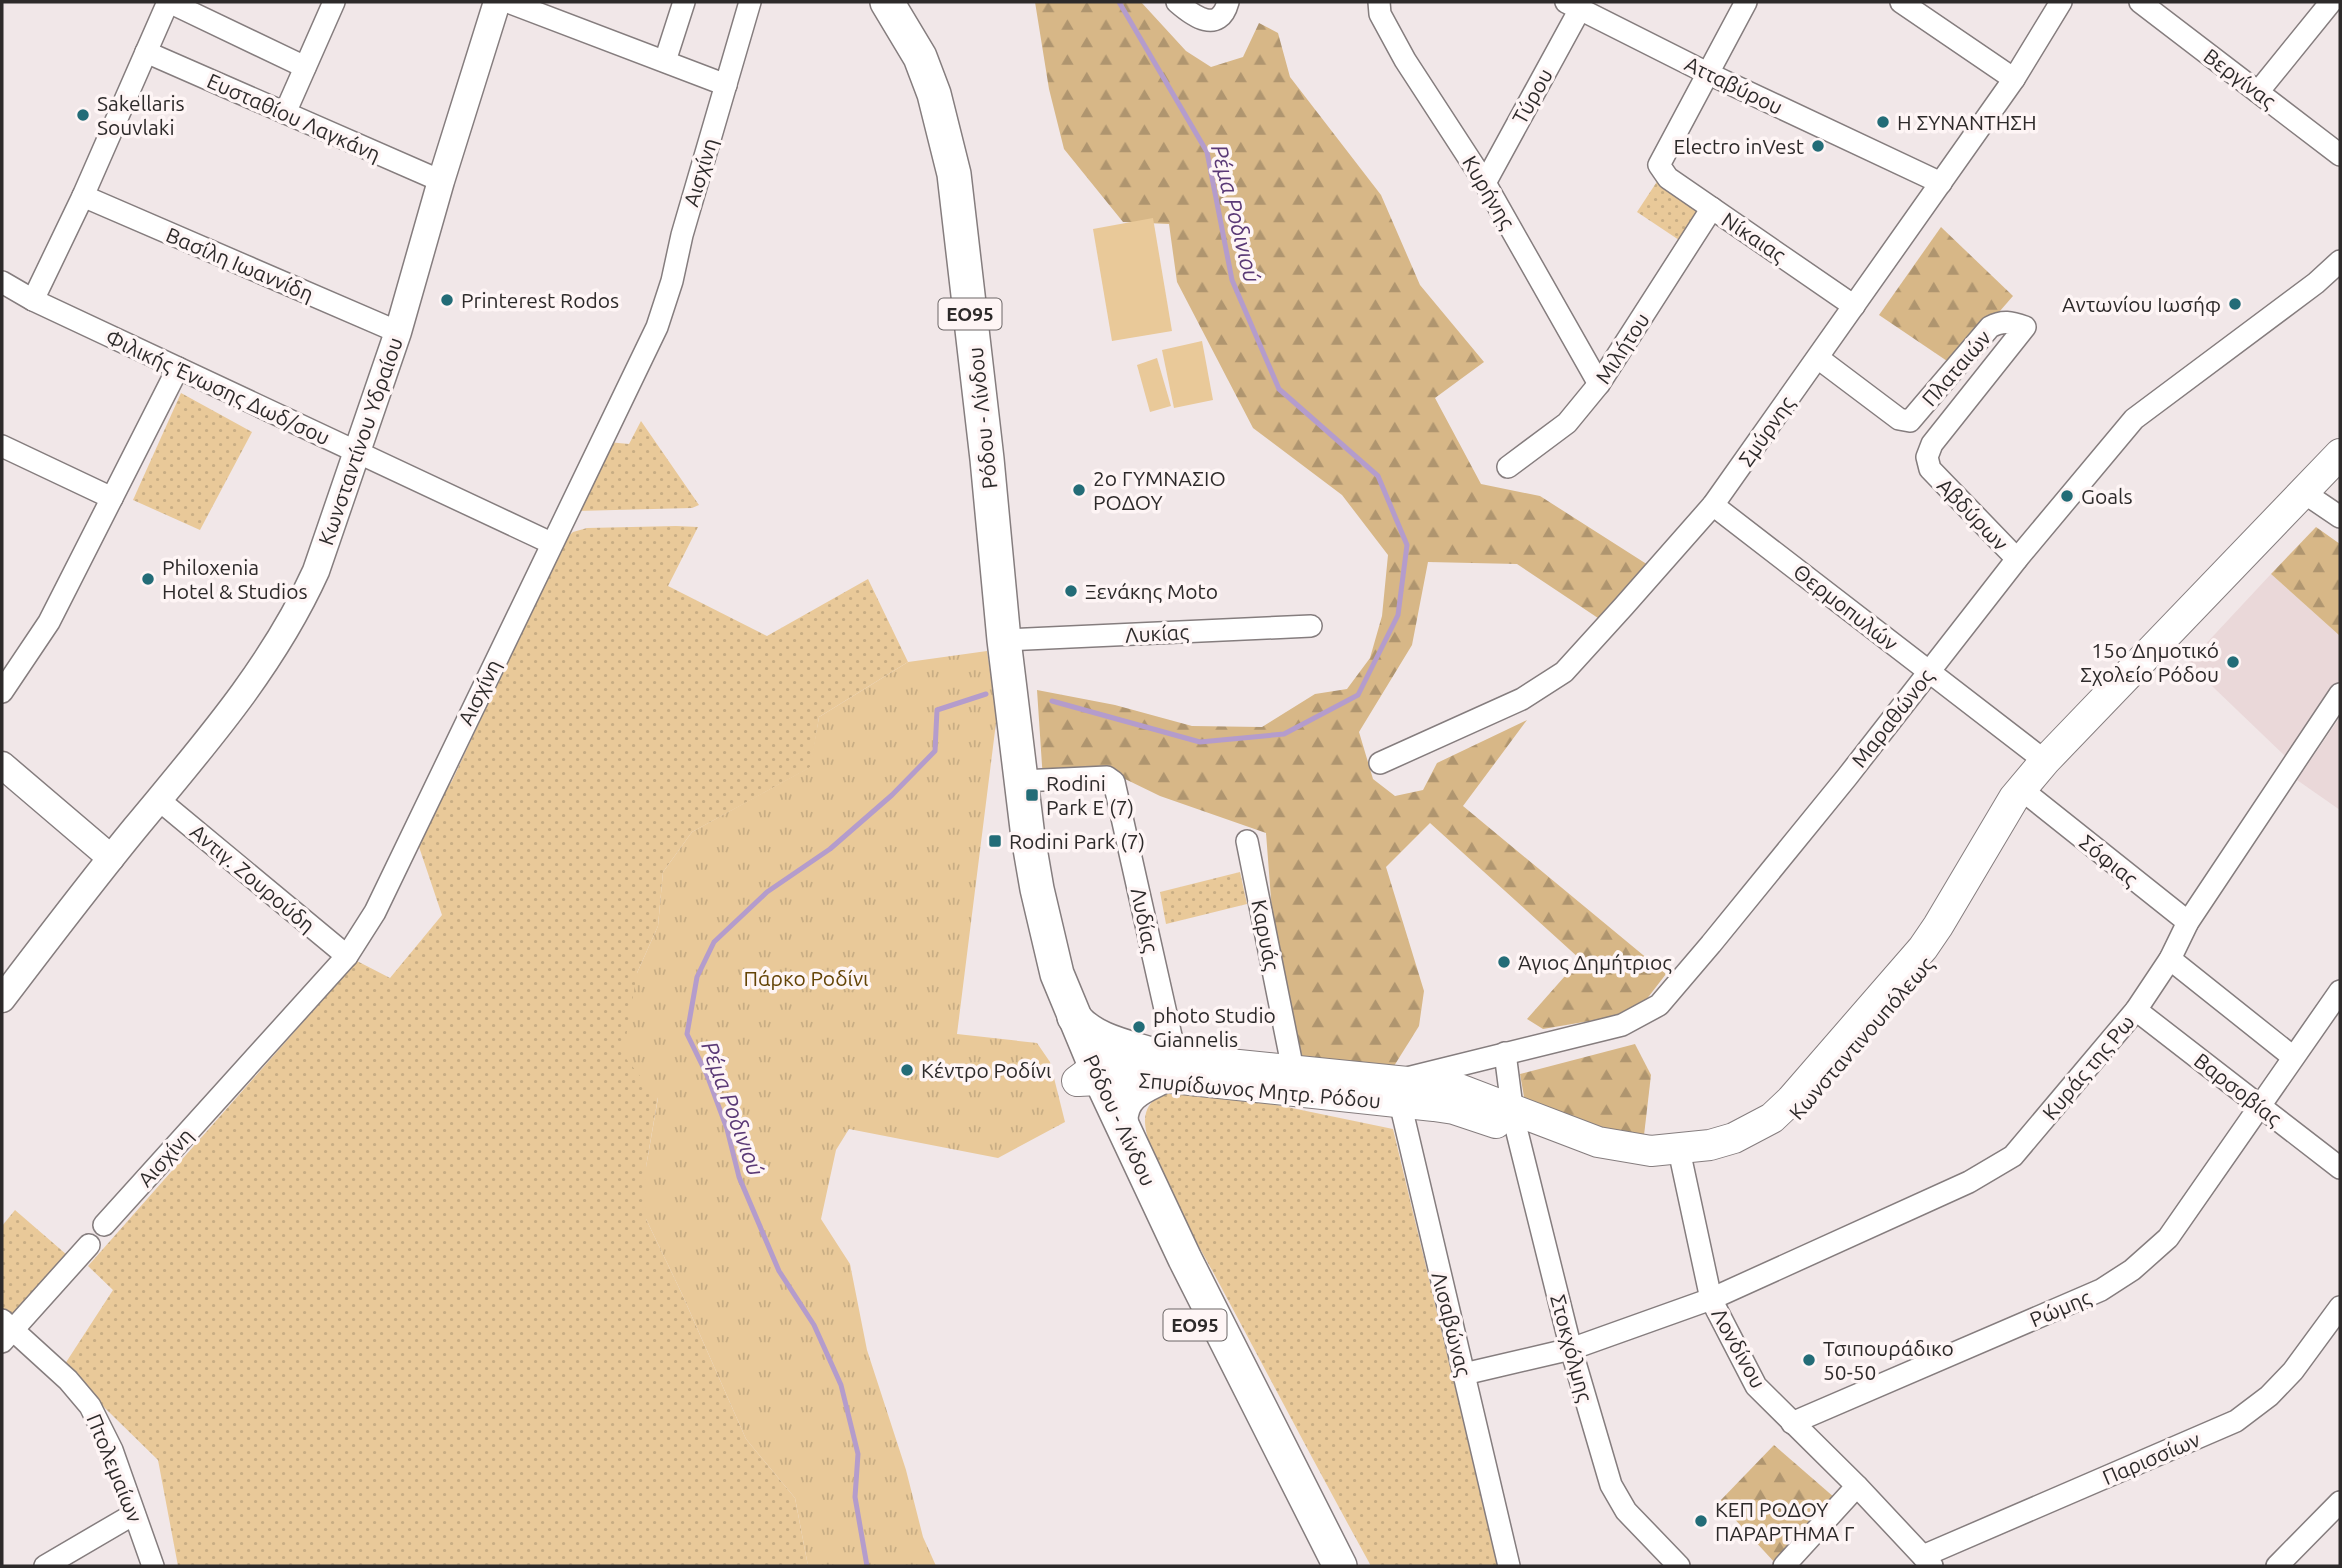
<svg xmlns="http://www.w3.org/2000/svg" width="2342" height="1568" font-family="Ubuntu,sans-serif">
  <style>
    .built { fill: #ead8d9 }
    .grass { fill: url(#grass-dots) }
    .forest { fill: url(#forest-firs) }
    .park { fill: url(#park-tufts) }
    .garden { fill: #e9c999 }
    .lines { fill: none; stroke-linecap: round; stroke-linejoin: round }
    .stream { stroke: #b49ccc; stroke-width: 5 }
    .minor-casing { stroke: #857d7e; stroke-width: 24 }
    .tertiary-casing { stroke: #857d7e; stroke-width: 29 }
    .secondary-casing { stroke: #857d7e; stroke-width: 32 }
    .primary-casing { stroke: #857d7e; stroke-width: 36 }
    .minor { stroke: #fff; stroke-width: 21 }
    .tertiary { stroke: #fff; stroke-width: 26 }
    .secondary { stroke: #fff; stroke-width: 30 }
    .primary { stroke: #fff; stroke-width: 33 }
    .poi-dot { fill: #236c77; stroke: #fef5f5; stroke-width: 2.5 }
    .labels { text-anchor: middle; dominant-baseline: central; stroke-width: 7; stroke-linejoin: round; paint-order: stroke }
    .shield { fill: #fef5f5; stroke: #6c6767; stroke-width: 2 }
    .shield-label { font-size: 19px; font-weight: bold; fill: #2d2a2a }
    .street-label { font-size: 21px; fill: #2d2a2a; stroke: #fef5f5 }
    .poi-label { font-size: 21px; fill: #2d2a2a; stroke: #fef5f5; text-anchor: start }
    .park-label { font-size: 21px; fill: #644406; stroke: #fef5f5 }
    .water-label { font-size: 23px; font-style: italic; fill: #5a3976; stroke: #fef5f5 }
  </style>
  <defs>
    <pattern id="grass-dots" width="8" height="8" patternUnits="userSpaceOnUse" patternTransform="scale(1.75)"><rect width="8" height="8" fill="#e9c999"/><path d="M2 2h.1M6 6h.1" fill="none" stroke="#c8ad84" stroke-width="1.8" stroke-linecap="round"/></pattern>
    <pattern id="forest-firs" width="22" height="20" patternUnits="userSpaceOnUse" patternTransform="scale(1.75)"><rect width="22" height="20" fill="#d7b787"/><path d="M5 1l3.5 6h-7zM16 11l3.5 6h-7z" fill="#af956f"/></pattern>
    <pattern id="park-tufts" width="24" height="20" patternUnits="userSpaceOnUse" patternTransform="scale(1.75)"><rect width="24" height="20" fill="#e9c999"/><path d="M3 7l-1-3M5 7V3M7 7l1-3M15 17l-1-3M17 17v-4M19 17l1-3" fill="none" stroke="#c8ad84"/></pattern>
  </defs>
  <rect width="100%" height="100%" fill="#f1e7e8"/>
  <g class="built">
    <path d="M2271 574 2340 636V680L2286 757 2188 663Z"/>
    <path d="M2340 717V810L2297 780Z"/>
  </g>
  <g class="grass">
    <path d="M1658 180 1701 212 1682 242 1637 212Z"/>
    <path d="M181 393 252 432 200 530 133 500Z"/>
    <path d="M641 421 699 505 692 508 577 511 608 442 629 444Z"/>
    <path d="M676 526 698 527 668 586 767 636 868 579 908 662 819 717 811 767 692 832 663 872 658 926 637 973 658 1097 646 1167V1219L682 1294 746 1439 795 1498 808 1566H178L158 1460 63 1367 113 1290 88 1266 357 961 390 978 442 915 415 835 452 781 564 540 573 532 587 528Z"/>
    <path d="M1240 872 1247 904 1166 924 1160 892Z"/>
    <path d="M1186 1086 1393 1129 1498 1566H1371C1317 1468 1265 1369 1212 1270 1195 1238 1144 1153 1145 1120 1146 1097 1167 1091 1186 1086Z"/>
    <path d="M15 1210 67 1255 10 1323 2 1316V1226Z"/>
  </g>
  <g class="forest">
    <path d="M1035 2H1141L1186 51 1211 67 1243 57 1259 23 1278 33 1290 77 1381 195 1420 285 1484 362 1435 398 1481 484 1540 496 1656 570 1613 628 1517 564 1428 562 1412 645 1359 732 1373 779 1395 796 1423 790 1437 763 1527 720 1463 806 1666 974 1636 1013 1543 1029 1527 1019 1580 959 1430 823 1386 867 1424 991 1419 1026 1394 1066 1283 1057 1266 833 1160 796 1123 778 1043 780 1037 690 1115 705 1192 726 1262 727 1315 694 1347 689 1370 658 1382 616 1388 555 1342 495 1253 428 1177 282 1169 224 1123 222 1064 149 1049 89Z"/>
    <path d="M1941 227 2013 296 1953 365 1879 315Z"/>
    <path d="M2316 527 2340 544V636L2271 574Z"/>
    <path d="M1635 1044 1651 1075 1643 1144 1526 1108 1520 1074Z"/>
    <path d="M1774 1445 1835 1498 1776 1564 1719 1502Z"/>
  </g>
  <path class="park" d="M987 651 997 715 957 1034 1037 1043 1050 1062 1065 1122 998 1158 849 1129 836 1150 821 1219 850 1264 867 1350 906 1470 923 1537 936 1566H808L795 1498 746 1439 682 1294 646 1219V1167L658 1098 623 1055 637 973 658 926 663 872 692 832 810 767 819 717 908 662Z"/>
  <g class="garden">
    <path d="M1153 218 1172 331 1112 341 1093 229Z"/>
    <path d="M1202 341 1213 400 1174 408 1162 350Z"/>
    <path d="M1157 358 1171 406 1150 412 1137 365Z"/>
  </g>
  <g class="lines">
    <g class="stream">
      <path d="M1052 701 1200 742 1284 734 1358 695 1398 615 1407 545 1378 476 1279 389 1232 280 1207 152 1119 2"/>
      <path d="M867 1566 855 1497 858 1454 841 1385 814 1325 779 1271 739 1177 727 1129 707 1075 687 1034 697 977 714 942 767 892 830 849 892 795 935 751 937 710 986 694"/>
    </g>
    <g class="minor-casing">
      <g id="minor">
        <path d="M169 2 305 67"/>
        <path d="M508 2 726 85"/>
        <path d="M1177 2C1193 16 1219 35 1228 2"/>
        <path d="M1379 2 1380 14 1405 60 1485 183 1599 384"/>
        <path d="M1566 2 1707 73 1941 183"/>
        <path d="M1746 2 1659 165 1668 178 1854 306"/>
        <path d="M1901 2 2014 79"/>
        <path d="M2140 2 2340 155"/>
        <path d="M146 52 441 181"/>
        <path d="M665 61 684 2"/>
        <path d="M2258 92 2331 2"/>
        <path d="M285 113 334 2"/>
        <path d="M1485 183 1580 9"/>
        <path d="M83 196 398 332"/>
        <path d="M2 282 33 300 551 543"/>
        <path d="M33 300 83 196 168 2"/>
        <path d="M1818 358 1899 419 1910 421 1990 327C2003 320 2011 322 2025 327L1932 444 1927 457 1930 469 2017 559"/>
        <path d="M2 446 112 498"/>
        <path d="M1508 467 1567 423 1599 384 1712 208"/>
        <path d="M2303 492 2340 517"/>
        <path d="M1713 505 2045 761"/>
        <path d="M1004 640 1311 626"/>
        <path d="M2 692 49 622 178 368"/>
        <path d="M1380 763 1522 699 1564 672 1624 606 1713 505 2014 79 2061 2"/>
        <path d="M1021 781 1107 777 1114 782 1176 1058"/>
        <path d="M2031 797 2188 922"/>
        <path d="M159 800 347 956"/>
        <path d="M1247 841 1293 1070"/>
        <path d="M2170 959 2293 1057"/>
        <path d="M2136 1010 2340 1168"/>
        <path d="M1505 1053 1512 1107 1517 1132 1571 1349 1611 1485 1626 1511 1679 1566"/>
        <path d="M1679 1150 1711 1299 1756 1386 1857 1486 1932 1566"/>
        <path d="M104 1225 347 956 375 912 657 327 672 281 682 235 750 2"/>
        <path d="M2 1320 68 1380 90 1406 112 1450 153 1566"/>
        <path d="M2 1342 89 1245"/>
        <path d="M1464 1374 1571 1349 1711 1299 1969 1182 2013 1156 2136 1010 2170 959 2188 922 2340 694"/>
        <path d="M1792 1423 2101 1290 2132 1270 2168 1238 2340 991"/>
        <path d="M1923 1556 2236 1421 2269 1396 2293 1371 2340 1307"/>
        <path d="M45 1566 134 1514"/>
        <path d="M1509 1566 1395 1081 1622 1025 1659 1005 1711 944 1847 777 2017 559 2134 419 2316 283 2340 261"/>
        <path d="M1784 1566 1857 1486"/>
        <path d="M2277 1566 2340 1502"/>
      </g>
    </g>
    <g class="tertiary-casing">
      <g id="tertiary">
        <path d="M2 765 111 858"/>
        <path d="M2 999C46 941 90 883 136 827 203 746 272 668 316 571L398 332 441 181 497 2"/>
      </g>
    </g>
    <g class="secondary-casing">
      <g id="secondary">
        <path d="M1077 1081 1105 1060 1160 1057 1437 1085 1459 1089 1598 1142 1651 1151 1710 1145 1734 1138 1772 1118 1791 1100 1923 948 1938 926 2014 798 2045 761 2340 454"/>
        <path d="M1078 1081 1162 1077 1434 1106 1454 1109 1496 1123"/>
      </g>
    </g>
    <g class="primary-casing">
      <g id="primary">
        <path d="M887 2 920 57 934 94 954 174 987 459 1004 640 1028 837 1037 889 1057 974 1101 1080 1185 1259 1340 1566"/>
        <path d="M1074 1017C1094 1042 1131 1047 1160 1057"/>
        <path d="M1121 1121C1121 1094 1142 1087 1162 1077"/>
      </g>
    </g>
    <use href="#minor" class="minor"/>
    <use href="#tertiary" class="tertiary"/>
    <use href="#secondary" class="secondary"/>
    <use href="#primary" class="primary"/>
  </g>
  <g class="poi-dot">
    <circle cx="83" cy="115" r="7"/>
    <circle cx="1883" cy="122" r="7"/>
    <circle cx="1818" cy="146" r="7"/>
    <circle cx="447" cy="300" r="7"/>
    <circle cx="2235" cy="304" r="7"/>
    <circle cx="1079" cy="490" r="7"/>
    <circle cx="2067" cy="496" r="7"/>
    <circle cx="148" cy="579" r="7"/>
    <circle cx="1071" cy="591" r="7"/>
    <circle cx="2233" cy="662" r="7"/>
    <rect x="1025" y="788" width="14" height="14" rx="3.5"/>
    <rect x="988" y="834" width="14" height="14" rx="3.5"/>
    <circle cx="1504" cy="962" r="7"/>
    <circle cx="1139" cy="1027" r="7"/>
    <circle cx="907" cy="1070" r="7"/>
    <circle cx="1809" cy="1360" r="7"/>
    <circle cx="1701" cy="1521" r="7"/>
  </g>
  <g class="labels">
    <g class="shield">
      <rect x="938.5" y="298.5" width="63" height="31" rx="5"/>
      <rect x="1163.5" y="1309.5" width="63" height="31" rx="5"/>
    </g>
    <g class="shield-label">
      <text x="970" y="314">ΕΟ95</text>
      <text x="1195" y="1325">ΕΟ95</text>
    </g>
    <g class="street-label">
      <text transform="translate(2240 78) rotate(37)">Βεργίνας</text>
      <text transform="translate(1734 85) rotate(26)">Ατταβύρου</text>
      <text transform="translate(1532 96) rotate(-61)">Τύρου</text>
      <text transform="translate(294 117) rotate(24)">Ευσταθίου Λαγκάνη</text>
      <text transform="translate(700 172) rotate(-73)">Αισχίνη</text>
      <text transform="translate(1489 192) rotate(59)">Κυρήνης</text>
      <text transform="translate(1754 237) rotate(34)">Νίκαιας</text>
      <text transform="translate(240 264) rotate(23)">Βασίλη Ιωαννίδη</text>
      <text transform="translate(1622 348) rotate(-57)">Μιλήτου</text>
      <text transform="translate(1956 368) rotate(-49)">Πλαταιών</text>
      <text transform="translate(218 387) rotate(25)">Φιλικής Ένωσης Δωδ/σου</text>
      <text transform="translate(982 418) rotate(-96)">Ρόδου - Λίνδου</text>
      <text transform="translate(1766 431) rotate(-55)">Σμύρνης</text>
      <text transform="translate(360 441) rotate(-71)">Κωνσταντίνου Υδραίου</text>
      <text transform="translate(1973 514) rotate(46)">Αβδύρων</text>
      <text transform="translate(1846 607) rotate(38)">Θερμοπυλών</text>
      <text transform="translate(1157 633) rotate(-3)">Λυκίας</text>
      <text transform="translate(479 692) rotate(-64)">Αισχίνη</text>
      <text transform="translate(1892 718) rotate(-52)">Μαραθώνος</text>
      <text transform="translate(2109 860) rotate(39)">Σόφιας</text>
      <text transform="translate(253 878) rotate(40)">Αντιγ. Ζουρούδη</text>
      <text transform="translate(1145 920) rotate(78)">Λυδίας</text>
      <text transform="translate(1266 935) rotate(79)">Καρυάς</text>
      <text transform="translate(1861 1038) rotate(-49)">Κωνσταντινουπόλεως</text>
      <text transform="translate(2088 1067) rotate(-50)">Κυράς της Ρω</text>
      <text transform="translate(2238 1089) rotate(38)">Βαρσοβίας</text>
      <text transform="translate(1260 1090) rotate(5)">Σπυρίδωνος Μητρ. Ρόδου</text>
      <text transform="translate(1120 1120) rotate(65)">Ρόδου - Λίνδου</text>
      <text transform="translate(165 1157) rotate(-48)">Αισχίνη</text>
      <text transform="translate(2060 1308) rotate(-23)">Ρώμης</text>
      <text transform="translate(1452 1324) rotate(76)">Λισαβώνας</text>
      <text transform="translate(1572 1348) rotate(75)">Στοκχόλμης</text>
      <text transform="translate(1739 1348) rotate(61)">Λονδίνου</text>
      <text transform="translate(2151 1458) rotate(-23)">Παρισσίων</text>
      <text transform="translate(115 1468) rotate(68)">Πτολεμαίων</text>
    </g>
    <g class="poi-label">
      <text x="97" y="103">Sakellaris<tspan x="97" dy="24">Souvlaki</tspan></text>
      <text x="1897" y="122">Η ΣΥΝΑΝΤΗΣΗ</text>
      <text x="1804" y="146" text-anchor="end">Electro inVest</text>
      <text x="461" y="300">Printerest Rodos</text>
      <text x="2221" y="304" text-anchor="end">Αντωνίου Ιωσήφ</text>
      <text x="1093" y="478">2ο ΓΥΜΝΑΣΙΟ<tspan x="1093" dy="24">ΡΟΔΟΥ</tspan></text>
      <text x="2081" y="496">Goals</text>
      <text x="162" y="567">Philoxenia<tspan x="162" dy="24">Hotel &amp; Studios</tspan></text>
      <text x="1085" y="591">Ξενάκης Moto</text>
      <text x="2219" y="650" text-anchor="end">15ο Δημοτικό<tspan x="2219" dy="24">Σχολείο Ρόδου</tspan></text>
      <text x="1046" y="783">Rodini<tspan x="1046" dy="24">Park E (7)</tspan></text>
      <text x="1009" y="841">Rodini Park (7)</text>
      <text x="1518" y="962">Άγιος Δημήτριος</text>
      <text x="1153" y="1015">photo Studio<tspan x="1153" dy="24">Giannelis</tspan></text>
      <text x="921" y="1070">Κέντρο Ροδίνι</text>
      <text x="1823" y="1348">Τσιπουράδικο<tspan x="1823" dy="24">50-50</tspan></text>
      <text x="1715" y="1509">ΚΕΠ ΡΟΔΟΥ<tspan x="1715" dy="24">ΠΑΡΑΡΤΗΜΑ Γ</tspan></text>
    </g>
    <g class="park-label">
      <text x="806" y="978">Πάρκο Ροδίνι</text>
    </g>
    <g class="water-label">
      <text transform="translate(1236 213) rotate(76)">Ρέμα Ροδινιού</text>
      <text transform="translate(733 1108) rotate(70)">Ρέμα Ροδινιού</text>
    </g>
  </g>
  <rect width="2342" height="1568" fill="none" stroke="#2d2a2a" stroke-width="7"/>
</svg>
